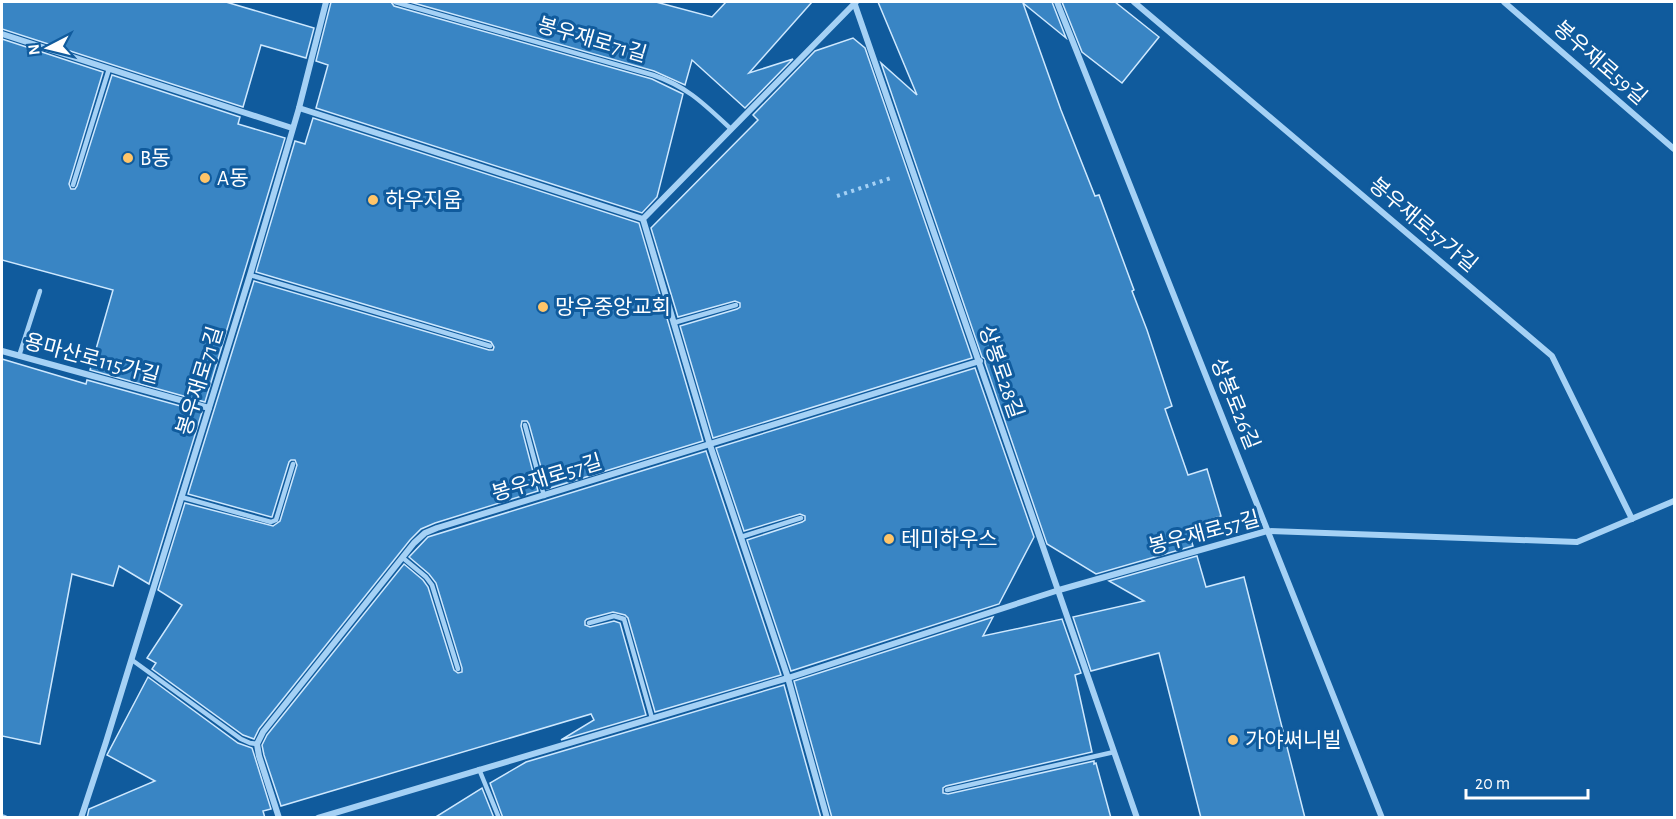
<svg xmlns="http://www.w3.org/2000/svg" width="1676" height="819" font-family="'Alegreya Sans','Noto Sans KR',sans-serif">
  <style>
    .building { fill: #3985c4; stroke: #cee8fe; stroke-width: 1.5 }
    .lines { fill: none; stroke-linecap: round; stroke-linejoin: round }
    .path { stroke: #a5d1f5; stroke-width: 4; stroke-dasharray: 3 4.5; stroke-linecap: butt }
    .service { stroke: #a5d1f5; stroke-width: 4.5 }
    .minor { stroke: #a5d1f5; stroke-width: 6 }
    .poi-dot { fill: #ffc569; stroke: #105b9d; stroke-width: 2 }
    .labels { text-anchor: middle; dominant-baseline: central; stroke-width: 6; stroke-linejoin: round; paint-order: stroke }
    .street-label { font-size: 21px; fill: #fff; stroke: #105b9d }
    .poi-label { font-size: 21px; fill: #fff; stroke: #105b9d; text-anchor: start }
  </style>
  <rect width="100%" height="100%" fill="#105b9d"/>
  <g class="building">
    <path d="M2 2H226L314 28 306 58 261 45 243 107 2 29Z"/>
    <path d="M331 2H391L394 6 652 79 683 94 657 197 642 213 316 108 328 65 316 61Z"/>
    <path d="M410 2H656L712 17 726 2H812L749 73 793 59 745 108 692 60 685 85 654 71Z"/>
    <path d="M878 2H1052L1066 38 1023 3 1061 110 1095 196 1099 195 1134 290 1132 291 1147 330 1172 406 1165 409 1188 475 1207 469 1221 516 1187 527 1193 546 1096 574 1047 544 985 363V359L982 357 881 63 917 95Z"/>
    <path d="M1062 2H1115L1159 37 1122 83 1082 52Z"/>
    <path d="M853 38 865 48 972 358 713 438 680 326 737 309 740 307V303L735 301 678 317 651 228 758 120 753 115 815 51Z"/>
    <path d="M2 39 103 72 69 184 71 189H75L77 186 112 75 240 117 238 124 285 138 205 402 90 370 113 290 2 260Z"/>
    <path d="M313 118 639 223 703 441 547 489 529 424 527 421H522L521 426 538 491 435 523 421 529 410 540 259 729 254 739 243 735 152 669 156 663 147 658 182 605 158 590 185 503 273 526 280 521 297 465 295 460H291L289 462 272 517H271L188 494 254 281 489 350H493L494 347 491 342 256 272 295 141 305 144Z"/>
    <path d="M2 359 86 384 87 380 202 412 149 584 119 566 113 586 72 574 40 744 2 736Z"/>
    <path d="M975 368 1034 537 999 604 791 671 747 540 802 522 805 520V516L800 514 744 531 716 448Z"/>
    <path d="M706 451 781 675 655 712 628 618 625 615 613 612 587 619 585 621V625L590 627 614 621 620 623 646 715 561 740 594 720 591 714 281 806 264 755 262 745 267 735 404 564 423 580 428 587 454 670 458 673 462 672V668L436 583 429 574 409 557 428 537Z"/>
    <path d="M1197 556 1206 587 1244 577 1305 818H1201L1159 653 1091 671 1073 617 1144 601 1109 581Z"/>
    <path d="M993 617 983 636 1062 619 1081 673 1075 675 1092 752 946 786 943 788V793L948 794 1094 761V764L1096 763 1111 818H832L794 681Z"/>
    <path d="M148 677 238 743 252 748 271 809 263 811 265 818H87L89 809 155 781 107 755Z"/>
    <path d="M784 685 821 818H503L490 783 526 762Z"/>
    <path d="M482 788 494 818H434Z"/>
  </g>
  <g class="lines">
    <path class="path" d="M837 196 891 178"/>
    <g class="service">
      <path d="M395 2 653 75C688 87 704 104 731 129"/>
      <path d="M73 185 109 69"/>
      <path d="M250 275 490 346"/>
      <path d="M673 323 736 305"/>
      <path d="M19 356 40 291"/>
      <path d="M525 425 544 496"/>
      <path d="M181 497 271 522 276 520 293 464"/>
      <path d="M741 537 801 518"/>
      <path d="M403 558 426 577 432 585 458 669"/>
      <path d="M589 623 614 616 624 619 652 718"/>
      <path d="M132 660 241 739 250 743 257 744"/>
      <path d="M479 769 499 818"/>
      <path d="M947 790 1114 752"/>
    </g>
    <g class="minor">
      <path d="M854 2 1137 818"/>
      <path d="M1057 2 1382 818"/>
      <path d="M1134 2 1552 356 1632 519"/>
      <path d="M1504 2 1674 149"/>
      <path d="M2 34 292 128"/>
      <path d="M299 108 643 219"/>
      <path d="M2 351 209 408"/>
      <path d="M2 817 5 818"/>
      <path d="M81 818 106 742 250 275 299 108 326 2"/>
      <path d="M279 818 259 756 257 744 263 732 414 543 425 533 437 528 980 361"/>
      <path d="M318 818 788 678 1059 590 1267 531 1577 542 1674 501"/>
      <path d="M827 818 788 678 710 445 643 219 856 2"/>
    </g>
  </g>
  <g class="poi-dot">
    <circle cx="128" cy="158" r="6"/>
    <circle cx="205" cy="178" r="6"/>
    <circle cx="373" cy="200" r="6"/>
    <circle cx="543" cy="307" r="6"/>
    <circle cx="889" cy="539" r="6"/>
    <circle cx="1233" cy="740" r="6"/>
  </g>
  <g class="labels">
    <g class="street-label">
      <text transform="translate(592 40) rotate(16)">봉우재로71길</text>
      <text transform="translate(1600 63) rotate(41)">봉우재로59길</text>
      <text transform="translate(1423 225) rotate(40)">봉우재로57가길</text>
      <text transform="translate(92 359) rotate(15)">용마산로115가길</text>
      <text transform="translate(1001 372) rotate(71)">상봉로28길</text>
      <text transform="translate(200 381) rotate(-73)">봉우재로71길</text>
      <text transform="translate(1235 404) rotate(68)">상봉로26길</text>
      <text transform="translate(547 478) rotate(-17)">봉우재로57길</text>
      <text transform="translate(1204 533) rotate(-15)">봉우재로57길</text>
    </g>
    <g class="poi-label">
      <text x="140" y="158">B동</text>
      <text x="217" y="178">A동</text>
      <text x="385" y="200">하우지움</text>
      <text x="555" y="307">망우중앙교회</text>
      <text x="901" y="539">테미하우스</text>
      <text x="1245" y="740">가야써니빌</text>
    </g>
  </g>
  <rect width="1676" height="819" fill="none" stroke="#ffffff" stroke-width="6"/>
  <g transform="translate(48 48) rotate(263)" stroke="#105b9d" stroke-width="4.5" paint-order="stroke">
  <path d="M0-4.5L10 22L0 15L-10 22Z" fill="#ffffff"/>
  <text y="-9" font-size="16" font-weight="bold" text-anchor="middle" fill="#ffffff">N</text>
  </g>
  <path d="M1466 789v9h122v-9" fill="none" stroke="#ffffff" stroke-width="3"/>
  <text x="1475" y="789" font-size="18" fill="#ffffff" stroke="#105b9d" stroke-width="4.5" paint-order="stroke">20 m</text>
</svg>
